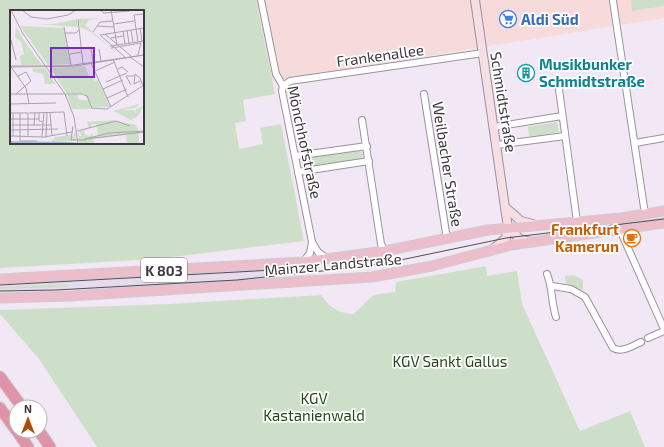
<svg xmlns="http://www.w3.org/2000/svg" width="664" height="447" font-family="'Exo 2',sans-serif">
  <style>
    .commercial { fill: #f6dbda }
    .built { fill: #e8daed }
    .green { fill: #cedfc9; fill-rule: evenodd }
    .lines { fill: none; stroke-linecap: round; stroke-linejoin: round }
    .minor-casing { stroke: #9a929d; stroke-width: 8 }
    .secondary-casing { stroke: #9a929d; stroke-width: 10 }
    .primary-casing { stroke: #cdcccd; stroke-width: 11 }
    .motorway-casing { stroke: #cdcccd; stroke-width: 13 }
    .minor { stroke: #fff; stroke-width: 6 }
    .secondary { stroke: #f6dee5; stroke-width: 8 }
    .primary { stroke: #ecbecb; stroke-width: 9 }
    .motorway { stroke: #e092a8; stroke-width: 11 }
    .tram { stroke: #524d53; stroke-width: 1 }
    .labels { text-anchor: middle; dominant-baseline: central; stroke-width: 3.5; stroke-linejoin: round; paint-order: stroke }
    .shield { fill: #fff; stroke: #777478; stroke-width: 1 }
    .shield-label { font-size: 14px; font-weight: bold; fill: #3d393e }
    .shop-label { font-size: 15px; font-weight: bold; fill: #366cbe; stroke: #fff; text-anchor: start }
    .street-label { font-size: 15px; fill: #3d393e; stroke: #fff }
    .culture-label { font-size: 15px; font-weight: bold; fill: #0d838f; stroke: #fff; text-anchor: start }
    .food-label { font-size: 15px; font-weight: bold; fill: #c56008; stroke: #fff; text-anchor: end }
    .park-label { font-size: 15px; fill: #25451a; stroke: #fff }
    .inset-road { fill: none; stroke: #aaa2ac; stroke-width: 1 }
    .view { fill: #7b2cbf; fill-opacity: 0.15; stroke: #7b2cbf; stroke-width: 2 }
    .inset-edge { fill: none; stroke: #3d393e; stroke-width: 2 }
  </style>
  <rect width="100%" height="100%" fill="#f2e8f5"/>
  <path class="commercial" d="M256 0H664V18L272 81Z"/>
  <path class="built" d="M314 266 316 277 205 285 0 292V282Z"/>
  <g class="green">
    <path d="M0 0H256L275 94 243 100 246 121 235 123 239 149 263 144 260 128 281 124 304 241 156 259 0 268ZM11 11H143V143H11Z"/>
    <path d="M631 0H664V6L632 11Z"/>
    <path d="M557 122 559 132 529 137 528 127Z"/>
    <path d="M358 149 363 154 361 160 308 168 305 166 303 159 306 156Z"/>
    <path d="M486 266 487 276 517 271 522 304 580 431 630 411 645 447H97L39 359 0 314V310L169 304 321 295C330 308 338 313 354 314L373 295 395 292 396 282Z"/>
    <path d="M574 275 583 280V290L566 284 565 276Z"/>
    <path d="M66 284 69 287 0 289V287Z"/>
  </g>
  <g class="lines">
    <g class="minor-casing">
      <g id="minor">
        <path d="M261 0 276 74 283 86 282 91 312 242 318 252 328 259"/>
        <path d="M613 1 645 214"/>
        <path d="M283 86 290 81 483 53"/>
        <path d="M559 89 577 222"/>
        <path d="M424 94 447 239"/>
        <path d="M362 120 381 244 385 251"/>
        <path d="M494 127 562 116"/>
        <path d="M635 143 664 138"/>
        <path d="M497 145 565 136"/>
        <path d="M295 156 367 146"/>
        <path d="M298 172 369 161"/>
        <path d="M620 230 664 329"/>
        <path d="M303 262 310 253 312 242"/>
        <path d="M547 274C553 289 551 302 556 317"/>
        <path d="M552 286 571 289 585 297 613 348C622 353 632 346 641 342"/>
        <path d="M648 338 664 331"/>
      </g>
    </g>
    <g class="secondary-casing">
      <g id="secondary">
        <path d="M475 0 508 228 506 238 492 250"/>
        <path d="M505 207 521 221 533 224"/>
        <path d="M508 228 520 239 531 242"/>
      </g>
    </g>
    <g class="primary-casing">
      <g id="primary">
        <path d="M0 279 303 262 385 251 488 230 621 218 664 211"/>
        <path d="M0 298 71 296 372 277 432 266 511 245 664 223"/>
      </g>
    </g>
    <g class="motorway-casing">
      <g id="motorway">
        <path d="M0 377 22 407"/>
        <path d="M0 408 16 430"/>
        <path d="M17 431 28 447"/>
        <path d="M39 431 50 447"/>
      </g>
    </g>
    <use href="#minor" class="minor"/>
    <use href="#secondary" class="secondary"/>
    <use href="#primary" class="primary"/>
    <use href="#motorway" class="motorway"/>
    <g class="tram">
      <path d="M0 285 292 269"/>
      <path d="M0 291 56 290 237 280 341 269 391 262 506 238 664 219"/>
    </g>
  </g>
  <defs>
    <g id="supermarket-ring" transform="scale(0.9)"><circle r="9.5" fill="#fff" stroke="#3f7fe0" stroke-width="1.5"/><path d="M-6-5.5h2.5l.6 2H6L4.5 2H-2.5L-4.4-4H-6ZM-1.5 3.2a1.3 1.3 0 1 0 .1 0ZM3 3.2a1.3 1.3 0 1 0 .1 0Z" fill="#3f7fe0"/></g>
    <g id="building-ring" transform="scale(0.9)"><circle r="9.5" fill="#fff" stroke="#0f9aa8" stroke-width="1.5"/><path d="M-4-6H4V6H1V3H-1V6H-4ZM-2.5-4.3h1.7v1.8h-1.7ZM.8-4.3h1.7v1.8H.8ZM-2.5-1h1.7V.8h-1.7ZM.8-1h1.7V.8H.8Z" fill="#0f9aa8"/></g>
    <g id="cafe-ring" transform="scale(0.9)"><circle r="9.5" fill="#fff" stroke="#e8710a" stroke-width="1.5"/><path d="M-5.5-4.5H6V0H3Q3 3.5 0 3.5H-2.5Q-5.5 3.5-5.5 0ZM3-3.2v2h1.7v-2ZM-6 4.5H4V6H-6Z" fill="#e8710a"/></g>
  </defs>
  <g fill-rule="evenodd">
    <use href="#supermarket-ring" x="508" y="19"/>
    <use href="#building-ring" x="526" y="73"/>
    <use href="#cafe-ring" x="632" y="238"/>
  </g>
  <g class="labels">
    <rect class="shield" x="141" y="258" width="46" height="24" rx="3"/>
    <g class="shield-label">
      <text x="164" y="270">K 803</text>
    </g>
    <g class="shop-label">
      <text x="521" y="19">Aldi Süd</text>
    </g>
    <g class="street-label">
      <text transform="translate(380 55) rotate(-8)">Frankenallee</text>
      <text transform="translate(504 102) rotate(81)">Schmidtstraße</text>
      <text transform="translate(305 142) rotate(78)">Mönchhofstraße</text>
      <text transform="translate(448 164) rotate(81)">Weilbacher Straße</text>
      <text transform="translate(333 264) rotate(-5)">Mainzer Landstraße</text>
    </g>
    <g class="culture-label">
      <text x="539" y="64">Musikbunker<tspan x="539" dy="17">Schmidtstraße</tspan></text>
    </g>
    <g class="food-label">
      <text x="619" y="229">Frankfurt<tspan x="619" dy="17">Kamerun</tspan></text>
    </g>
    <g class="park-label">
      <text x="450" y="361">KGV Sankt Gallus</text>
      <text x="314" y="398">KGV<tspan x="314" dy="17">Kastanienwald</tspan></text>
    </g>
  </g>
  <g transform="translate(10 10)">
    <rect width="134" height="134" fill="#f2e8f5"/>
    <path d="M90 8 79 10 75 15 111 47 81 22 70 17 68 9ZM67 9 68 17 27 14H44ZM10 16 54 18 59 44 57 47 60 46 61 54 38 55ZM6 17 17 35 32 55H4H11L10 46 14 44 11 32 5 27ZM75 56 79 66 82 65 85 71 88 70 100 97H83L75 84 56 83 41 58ZM22 58H35L46 74H35L33 64 23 62ZM57 84H67L69 90H78L83 99H62ZM129 94 126 98 112 100H124L125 103 126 99 134 96 128 106 121 110 103 101ZM102 110 126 115 127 120 128 115 129 133 117 134 116 125 83 129 84 133 96 134 69 133 68 122 69 125 72 127 69 121 74 120 75 125 81 126V123L84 126 88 125 86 114H81L82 118 79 119 77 112ZM65 122 66 131 41 132 45 127 62 125 61 129Z" fill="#cedfc9"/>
    <path d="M0 131 61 132 77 134H0Z" fill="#a5beda"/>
    <path class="inset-road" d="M1 0 13 24 55 84 64 107 68 134M12 0 21 7 37 9 58 5 66 0M68 0H82M90 0 94 3 120 1M92 0H108M101 0 107 35M68 9 73 54M104 14 124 11M87 16 104 17M54 17 61 55M130 18 132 31M117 20 119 34M121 20 123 32M113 21 115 34M83 22 90 12 103 11M55 23H66L69 20M95 24 121 46M90 25 134 18M90 25 115 47M101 28 113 26M1 30 6 50M128 32 124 5 134 4M100 36 134 31M81 38 83 52M101 38 131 33M89 39 91 51M60 44 72 42M128 45 131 33M120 47 134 57M103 49 118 87M81 53 101 97M0 56H57L134 45M0 57 65 56 134 45M1 57 16 78 19 93M108 59 112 57 118 62M85 61 105 52M130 71 124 74 125 64 130 68 133 76M96 72 117 63M121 75 116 66H124M93 79 113 70M0 84H72L77 86 82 98 97 99 134 75M6 84 21 71 16 62 8 66M97 88 117 79M0 94 46 93M40 102 42 126M0 103H18V127M10 103V127M19 103 54 102 57 126M29 103V111L33 112M0 109H29M0 115H41M24 115 25 103M63 116 61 130H76M0 120 48 119M67 121 106 111 120 116M134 121 99 123 75 129 134 122M0 126 34 127 62 122M3 126V103M10 127V131H27M32 127 34 102M36 127 37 102"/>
    <path class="view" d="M41 38H84V67H41Z"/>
    <rect width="134" height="134" class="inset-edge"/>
  </g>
  <g transform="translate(28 419)"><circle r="19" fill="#ffffff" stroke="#b1b0b2"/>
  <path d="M0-3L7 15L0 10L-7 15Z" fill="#ae4d0b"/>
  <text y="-6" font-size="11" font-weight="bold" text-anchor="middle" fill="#3d393e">N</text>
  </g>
</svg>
